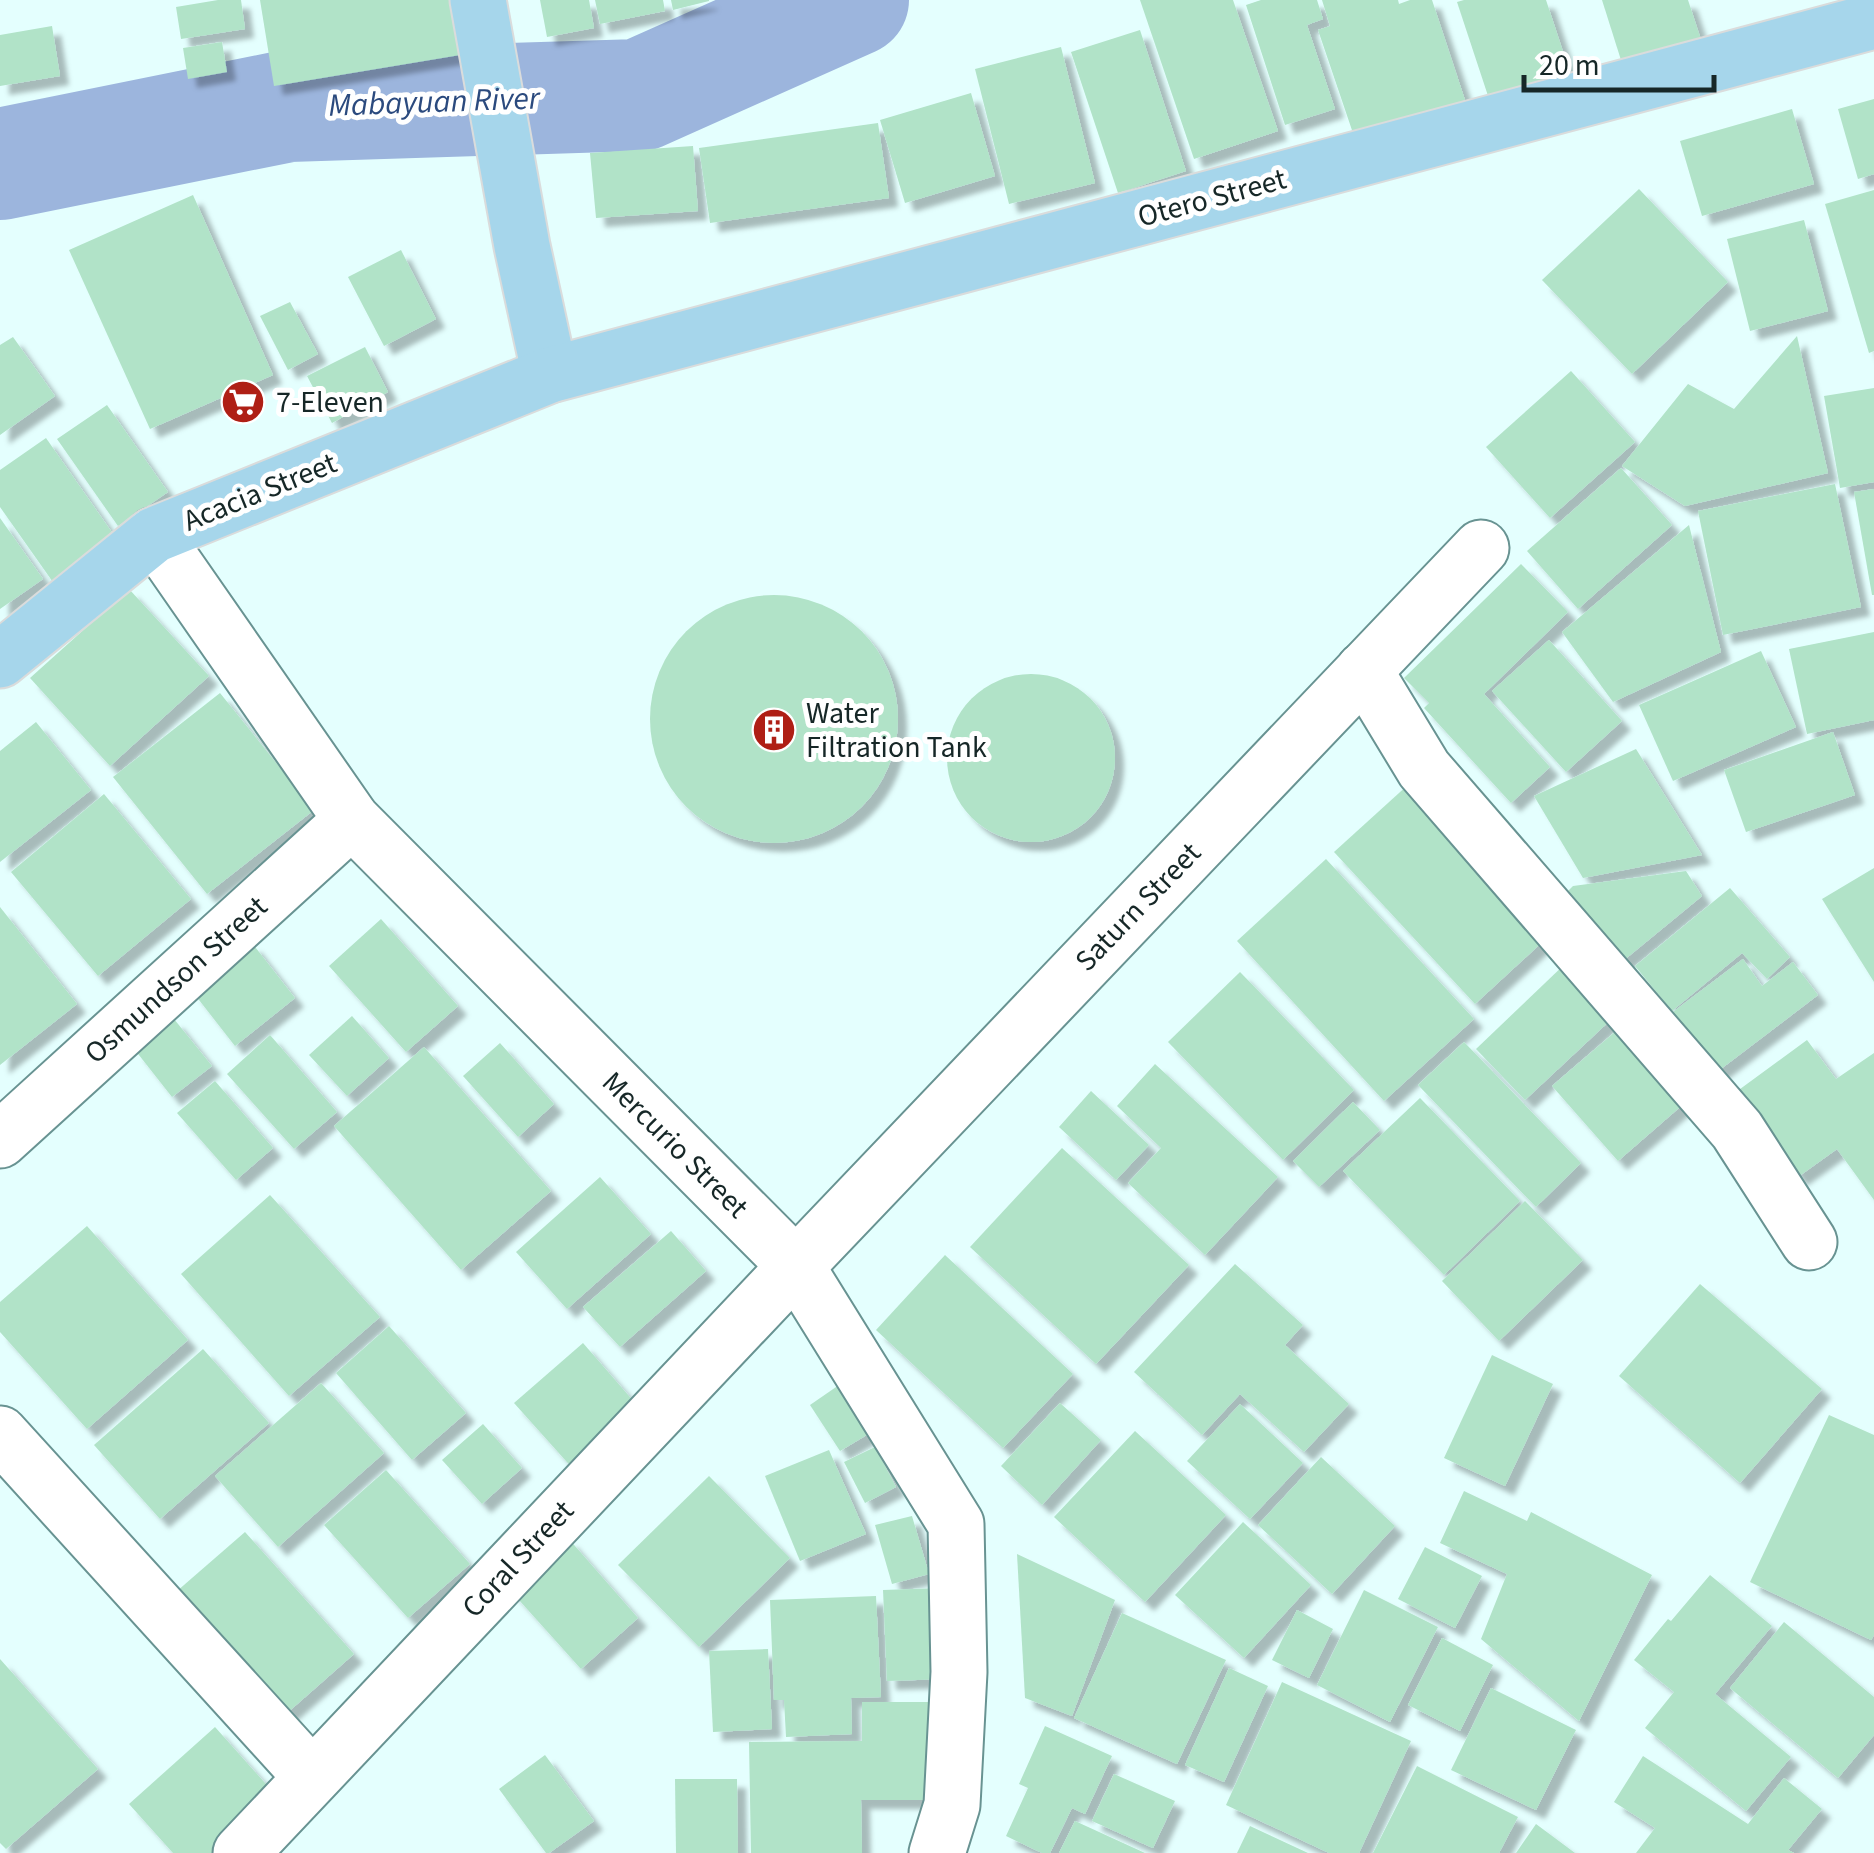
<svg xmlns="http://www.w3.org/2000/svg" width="1874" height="1853" font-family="'Source Sans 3',sans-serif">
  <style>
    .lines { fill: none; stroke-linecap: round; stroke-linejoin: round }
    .river { stroke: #9cb5dd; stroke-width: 112 }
    .building { fill: #b1e3c8; filter: url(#shadow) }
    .minor-casing { stroke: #689392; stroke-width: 59 }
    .major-casing { stroke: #dadcdc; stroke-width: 59 }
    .minor { stroke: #fff; stroke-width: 55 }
    .major { stroke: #a6d6eb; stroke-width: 55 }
    .labels { text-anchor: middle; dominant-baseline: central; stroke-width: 10; stroke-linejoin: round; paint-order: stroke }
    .street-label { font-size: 30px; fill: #162727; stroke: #fff }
    .poi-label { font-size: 30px; fill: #162727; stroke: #fff; text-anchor: start }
    .water-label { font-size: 32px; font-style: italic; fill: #2b4a7e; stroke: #fff }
  </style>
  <defs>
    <filter id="shadow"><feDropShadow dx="9" dy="9" stdDeviation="2.5" flood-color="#0004"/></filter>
  </defs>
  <rect width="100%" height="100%" fill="#e4fffe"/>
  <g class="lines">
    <path class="river" d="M0 164 288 106 640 95 853 0"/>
  </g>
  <g class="building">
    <path d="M218 0H241L245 29 181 39 176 7Z"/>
    <path d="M260 0H457L466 54 274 86Z"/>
    <path d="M540 0H589L594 28 547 37Z"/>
    <path d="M595 0H663L665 11 600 24Z"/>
    <path d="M671 0H709V1L673 10Z"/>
    <path d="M1140 0H1233L1278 131 1194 159Z"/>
    <path d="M1261 0H1317L1323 19 1307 25 1335 109 1285 125 1246 5Z"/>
    <path d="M1322 0H1398L1399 4 1410 0H1432L1467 106 1356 142 1318 30 1330 26Z"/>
    <path d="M1464 0H1546L1574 85 1493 111 1457 2Z"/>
    <path d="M1602 0H1688L1705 52 1626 76Z"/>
    <path d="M52 26 60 76 0 86V35Z"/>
    <path d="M1140 30 1186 171 1118 193 1071 52Z"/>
    <path d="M222 42 227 72 188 79 183 48Z"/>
    <path d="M1061 47 1095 183 1009 204 975 69Z"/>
    <path d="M971 93 995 176 905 203 880 120Z"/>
    <path d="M1874 99V174L1858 179 1838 109Z"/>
    <path d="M1792 109 1814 184 1702 216 1680 141Z"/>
    <path d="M878 123 889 198 710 223 699 148Z"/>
    <path d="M693 146 698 211 596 218 590 153Z"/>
    <path d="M1639 189 1728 282 1632 374 1542 280Z"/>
    <path d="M1874 190V351L1869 353 1825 204Z"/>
    <path d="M193 195 273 375 150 429 69 250Z"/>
    <path d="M1804 220 1828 311 1750 331 1727 239Z"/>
    <path d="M401 250 436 319 384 346 348 277Z"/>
    <path d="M290 302 318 354 288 370 260 316Z"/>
    <path d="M1797 336 1828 473 1685 506 1622 466 1688 384 1734 409Z"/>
    <path d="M13 337 55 396 0 435V345Z"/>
    <path d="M365 347 388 392 332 423 307 376Z"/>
    <path d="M1571 371 1635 442 1550 518 1486 447Z"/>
    <path d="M1874 388V482L1840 488 1824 396Z"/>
    <path d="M107 405 168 492 118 526 57 439Z"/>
    <path d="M46 438 118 541 55 585 0 507V470Z"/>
    <path d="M1621 468 1672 525 1578 609 1527 551Z"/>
    <path d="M1835 484 1861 607 1723 635 1698 511Z"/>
    <path d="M1874 489V595H1872L1854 492Z"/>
    <path d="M0 518 43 579 0 609Z"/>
    <path d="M1689 525 1721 652 1613 702 1562 632Z"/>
    <path d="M1521 564 1568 612 1484 694 1550 767 1511 803 1424 708 1429 703 1404 678Z"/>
    <path d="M129 589 209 676 110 766 30 678Z"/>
    <circle cx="774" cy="719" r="124"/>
    <path d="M1874 632V720L1807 734 1789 649Z"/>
    <path d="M1549 640 1622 721 1566 772 1492 691Z"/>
    <path d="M1761 651 1796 727 1673 781 1639 705Z"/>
    <circle cx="1031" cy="758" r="84"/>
    <path d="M220 693 314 810 207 894 113 777Z"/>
    <path d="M36 722 91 790 0 862V751Z"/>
    <path d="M1833 732 1855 795 1746 832 1724 770Z"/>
    <path d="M1636 749 1702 855 1583 878 1534 796Z"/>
    <path d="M1410 783 1550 935 1475 1004 1334 852Z"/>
    <path d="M104 794 191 899 98 976 11 872Z"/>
    <path d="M1326 859 1474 1019 1384 1101 1237 941Z"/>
    <path d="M1874 868V982L1822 899Z"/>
    <path d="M1686 871 1702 896 1612 970 1552 907 1573 886Z"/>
    <path d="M1730 888 1790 957 1767 979 1742 953 1672 1011 1635 966Z"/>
    <path d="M0 907 77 1004 0 1065Z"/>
    <path d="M381 919 458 1006 406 1052 329 966Z"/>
    <path d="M252 943 295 998 235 1046 192 991Z"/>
    <path d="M1743 959 1762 986 1793 962 1818 995 1709 1078 1665 1018Z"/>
    <path d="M1567 962 1617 1014 1525 1100 1476 1049Z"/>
    <path d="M1240 972 1354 1090 1283 1160 1168 1042Z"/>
    <path d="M352 1016 389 1058 347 1096 309 1055Z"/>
    <path d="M174 1019 212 1066 172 1097 135 1050Z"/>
    <path d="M1630 1019 1695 1094 1618 1161 1552 1086Z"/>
    <path d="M270 1035 337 1112 294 1149 227 1074Z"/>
    <path d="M1807 1040 1836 1079 1874 1053V1200L1837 1149 1798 1177 1736 1092Z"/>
    <path d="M1464 1042 1581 1163 1536 1207 1418 1085Z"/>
    <path d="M500 1043 554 1104 518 1137 463 1076Z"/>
    <path d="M424 1047 551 1191 461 1270 334 1126Z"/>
    <path d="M1155 1064 1278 1177 1205 1255 1128 1183 1161 1148 1117 1106Z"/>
    <path d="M215 1081 273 1148 236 1180 177 1113Z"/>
    <path d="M1091 1091 1149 1145 1116 1180 1059 1127Z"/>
    <path d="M1420 1098 1520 1201 1444 1275 1343 1171Z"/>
    <path d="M1353 1102 1380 1130 1319 1187 1293 1161Z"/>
    <path d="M1062 1148 1189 1265 1096 1364 970 1247Z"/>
    <path d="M600 1177 651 1234 567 1309 516 1252Z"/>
    <path d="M270 1195 380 1317 289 1396 181 1274Z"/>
    <path d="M1525 1201 1583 1260 1499 1341 1442 1281Z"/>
    <path d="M87 1226 188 1340 87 1429 0 1332V1302Z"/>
    <path d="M671 1231 706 1271 620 1347 583 1307Z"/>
    <path d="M945 1255 1073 1374 1003 1448 876 1330Z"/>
    <path d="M1235 1264 1303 1325 1285 1345 1349 1404 1304 1452 1240 1394 1202 1435 1134 1372Z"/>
    <path d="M1700 1284 1822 1389 1740 1483 1619 1376Z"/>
    <path d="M389 1326 466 1413 412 1460 336 1373Z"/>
    <path d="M583 1343 642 1411 575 1471 514 1403Z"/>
    <path d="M203 1349 269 1423 160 1519 94 1445Z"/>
    <path d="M1492 1355 1553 1384 1505 1486 1444 1458Z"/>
    <path d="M321 1383 384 1453 278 1547 215 1476Z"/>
    <path d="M839 1385 870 1433 840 1451 810 1405Z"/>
    <path d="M1060 1403 1101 1440 1042 1505 1001 1466Z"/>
    <path d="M1240 1404 1303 1463 1250 1519 1187 1461Z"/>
    <path d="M1829 1415 1874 1435V1635L1871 1640 1750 1582Z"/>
    <path d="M483 1424 522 1468 482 1504 442 1460Z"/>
    <path d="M1135 1431 1226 1515 1145 1602 1054 1517Z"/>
    <path d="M875 1447 896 1487 865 1503 844 1462Z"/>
    <path d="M829 1450 866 1534 800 1561 765 1476Z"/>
    <path d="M1321 1457 1395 1526 1332 1594 1258 1525Z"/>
    <path d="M386 1470 470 1564 408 1618 324 1525Z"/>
    <path d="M709 1476 790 1558 699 1647 618 1565Z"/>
    <path d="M1464 1491 1527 1521 1531 1512 1652 1575 1579 1721 1481 1639 1507 1574 1440 1543Z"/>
    <path d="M912 1516 929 1574 892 1584 875 1525Z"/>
    <path d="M1243 1522 1311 1585 1244 1658 1175 1595Z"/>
    <path d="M245 1532 354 1654 278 1721 169 1598Z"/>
    <path d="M568 1538 638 1618 581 1669 510 1590Z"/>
    <path d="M1425 1547 1482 1576 1455 1628 1398 1599Z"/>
    <path d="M1017 1554 1115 1600 1072 1716 1025 1698Z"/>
    <path d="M1710 1575 1772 1626 1715 1694 1791 1757 1746 1811 1645 1728 1674 1692 1634 1660 1668 1619 1671 1621Z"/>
    <path d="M943 1588 946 1679 887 1681 883 1590Z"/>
    <path d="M1364 1590 1438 1627 1390 1722 1317 1685Z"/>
    <path d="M876 1596 881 1697 851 1698 852 1734 786 1737 784 1700H774L770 1600Z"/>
    <path d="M1297 1610 1333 1629 1309 1678 1272 1660Z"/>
    <path d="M1122 1613 1226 1660 1177 1764 1074 1718Z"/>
    <path d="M1784 1622 1874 1697V1735L1838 1778 1730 1688Z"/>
    <path d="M1442 1638 1493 1665 1460 1731 1408 1705Z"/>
    <path d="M768 1649 772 1729 713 1732 709 1651Z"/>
    <path d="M0 1659 98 1769 6 1849 0 1843Z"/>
    <path d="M1229 1668 1268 1686 1224 1782 1185 1765Z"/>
    <path d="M1282 1682 1411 1741 1359 1853H1329L1226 1805Z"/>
    <path d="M1491 1688 1576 1730 1536 1810 1451 1770Z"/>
    <path d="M862 1702H943L945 1800H861L862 1853H751L749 1742 862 1741Z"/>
    <path d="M1045 1726 1112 1756 1085 1814 1072 1808 1050 1853H1042L1006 1836 1028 1788 1019 1784Z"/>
    <path d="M215 1727 282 1802 224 1853H173L129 1804Z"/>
    <path d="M545 1755 594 1821 549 1853H546L499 1789Z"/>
    <path d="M1643 1756 1748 1824 1784 1778 1822 1809 1788 1850 1794 1853H1636L1655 1828 1614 1802Z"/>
    <path d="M1417 1766 1518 1817 1499 1853H1373Z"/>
    <path d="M1114 1774 1175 1801 1153 1848 1092 1821Z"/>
    <path d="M675 1779H737L738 1853H676Z"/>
    <path d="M1075 1821 1145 1853H1059Z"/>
    <path d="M1536 1824 1575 1853H1516Z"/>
    <path d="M1250 1826 1308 1853H1237Z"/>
  </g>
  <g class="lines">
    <g class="minor-casing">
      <g id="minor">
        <path d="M154 535 352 820 796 1266 956 1524 959 1672 952 1805 937 1853"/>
        <path d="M1364 670 1424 769 1737 1130 1809 1242"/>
        <path d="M0 1140 352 820"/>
        <path d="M0 1434 312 1777"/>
        <path d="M241 1853 796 1266 1481 548"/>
      </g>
    </g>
    <g class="major-casing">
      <g id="major">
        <path d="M478 0 522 246 550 375"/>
        <path d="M0 660 154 535 550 375 1874 21"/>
      </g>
    </g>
    <use href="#minor" class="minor"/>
    <use href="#major" class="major"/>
  </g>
  <defs>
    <g id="supermarket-disc" transform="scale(2.25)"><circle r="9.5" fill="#af1f15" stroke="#fff"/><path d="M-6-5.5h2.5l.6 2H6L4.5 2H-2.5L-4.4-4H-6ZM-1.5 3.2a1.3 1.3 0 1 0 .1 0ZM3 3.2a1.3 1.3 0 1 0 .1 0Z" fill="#fff"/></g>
    <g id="building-disc" transform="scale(2.25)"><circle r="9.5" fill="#af1f15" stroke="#fff"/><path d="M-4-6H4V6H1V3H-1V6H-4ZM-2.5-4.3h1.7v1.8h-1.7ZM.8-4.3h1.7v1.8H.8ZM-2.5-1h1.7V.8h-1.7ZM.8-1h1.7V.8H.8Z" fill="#fff"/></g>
  </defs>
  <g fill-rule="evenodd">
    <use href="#supermarket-disc" x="243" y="402"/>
    <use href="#building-disc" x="774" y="730"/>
  </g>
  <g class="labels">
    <g class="street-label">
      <text transform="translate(1212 198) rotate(-15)">Otero Street</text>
      <text transform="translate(260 492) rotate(-22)">Acacia Street</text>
      <text transform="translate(1138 907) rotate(-46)">Saturn Street</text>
      <text transform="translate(176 980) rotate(-42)">Osmundson Street</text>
      <text transform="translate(675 1145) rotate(45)">Mercurio Street</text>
      <text transform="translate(518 1559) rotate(-47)">Coral Street</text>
    </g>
    <g class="poi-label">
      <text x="276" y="402">7-Eleven</text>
      <text x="806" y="713">Water<tspan x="806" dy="34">Filtration Tank</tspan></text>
    </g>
    <g class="water-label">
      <text transform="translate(434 102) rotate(-2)">Mabayuan River</text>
    </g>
  </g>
  <path d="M1524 75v15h190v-15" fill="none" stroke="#162727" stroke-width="5"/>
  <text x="1539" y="75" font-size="30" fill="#162727" stroke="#ffffff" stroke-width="8" paint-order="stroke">20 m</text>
</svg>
